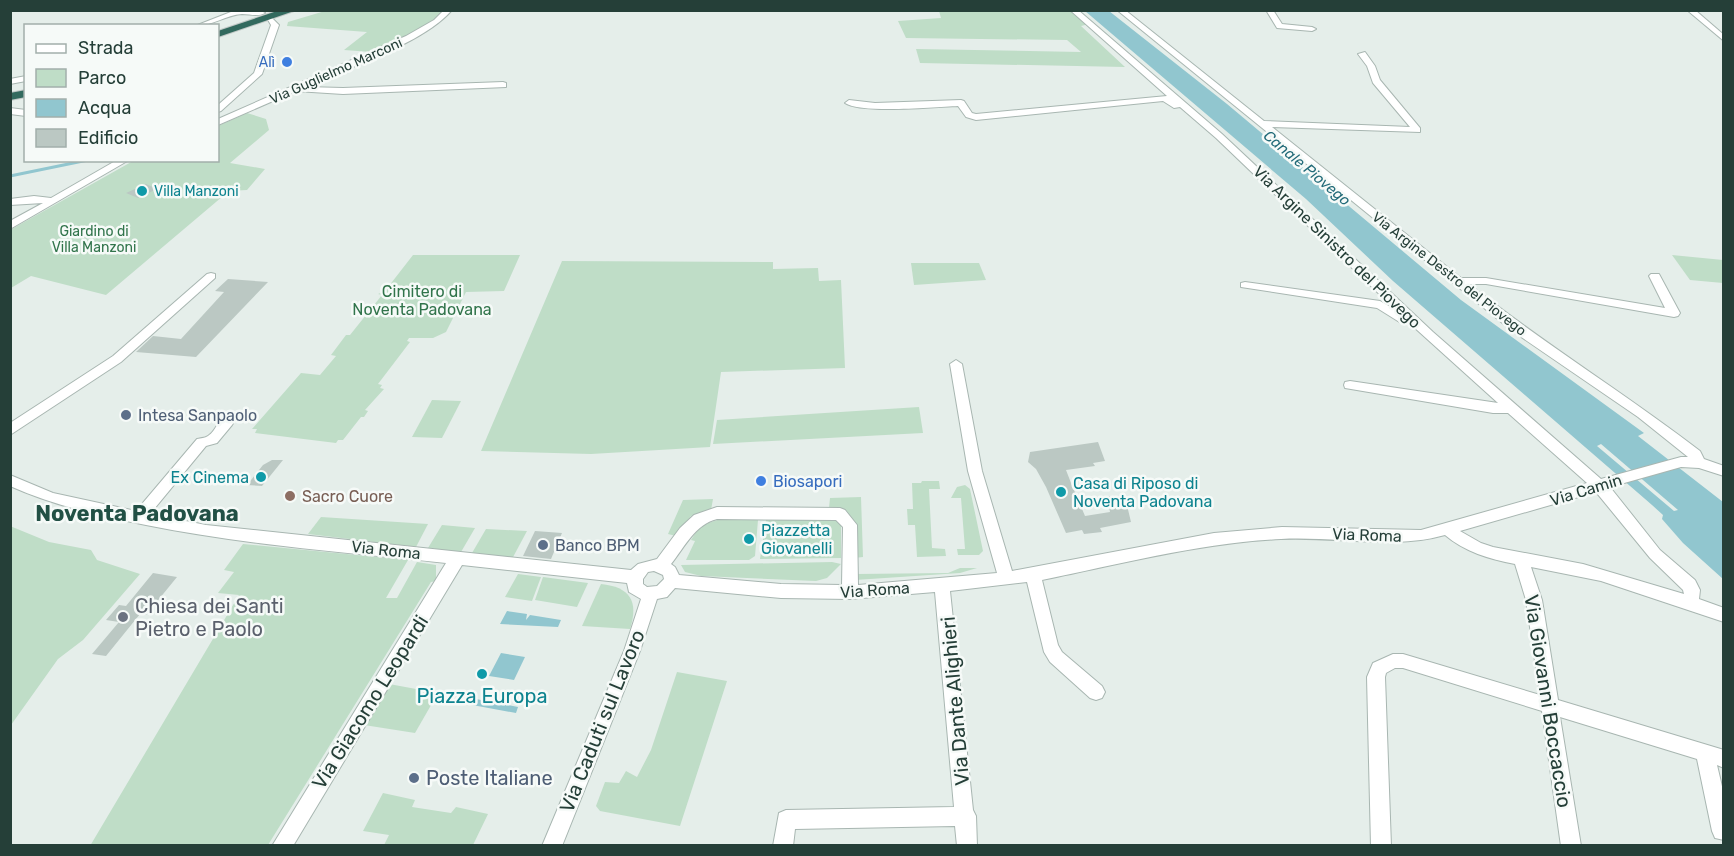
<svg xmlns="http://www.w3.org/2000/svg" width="1734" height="856" font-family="Rubik,sans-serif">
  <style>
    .green { fill: #bfddc7 }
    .water { fill: #91c6cf; fill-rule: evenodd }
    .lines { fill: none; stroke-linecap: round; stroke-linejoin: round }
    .stream { stroke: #91c6cf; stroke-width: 3 }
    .building { fill: #bbc8c3 }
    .minor-casing { stroke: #a8b6b1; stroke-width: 2 }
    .highway-casing { stroke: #c2c9c7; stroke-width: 2 }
    .minor { fill: #fff; fill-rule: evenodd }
    .highway { fill: #326a5e; fill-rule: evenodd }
    .shop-dot { fill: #3f7fe0; stroke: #f6faf8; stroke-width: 2 }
    .culture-dot { fill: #0f9aa8; stroke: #f6faf8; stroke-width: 2 }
    .service-dot { fill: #5c6f8a; stroke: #f6faf8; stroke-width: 2 }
    .education-dot { fill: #8d6e63; stroke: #f6faf8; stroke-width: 2 }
    .worship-dot { fill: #6b7280; stroke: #f6faf8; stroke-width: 2 }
    .labels { text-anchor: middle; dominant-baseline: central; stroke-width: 5; stroke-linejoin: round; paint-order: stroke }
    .far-shop-label { font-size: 14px; fill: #366cbe; stroke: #f6faf8; text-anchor: end }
    .far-street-label { font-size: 14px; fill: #253f38; stroke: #f6faf8 }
    .far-culture-label { font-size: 14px; fill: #0d838f; stroke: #f6faf8; text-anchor: start }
    .far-park-label { font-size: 14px; fill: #31744b; stroke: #f6faf8 }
    .far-water-label { font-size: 15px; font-style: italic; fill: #216a78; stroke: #f6faf8 }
    .street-label { font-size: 16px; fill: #253f38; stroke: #f6faf8 }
    .park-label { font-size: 16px; fill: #31744b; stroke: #f6faf8 }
    .service-label { font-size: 16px; fill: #4e5e75; stroke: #f6faf8; text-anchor: start }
    .culture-label { font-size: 16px; fill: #0d838f; stroke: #f6faf8; text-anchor: start }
    .shop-label { font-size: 16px; fill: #366cbe; stroke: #f6faf8; text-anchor: start }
    .education-label { font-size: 16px; fill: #785e54; stroke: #f6faf8; text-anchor: start }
    .near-worship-label { font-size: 20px; fill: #5b616d; stroke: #f6faf8; text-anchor: start }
    .near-culture-label { font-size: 20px; fill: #0d838f; stroke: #f6faf8 }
    .near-street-label { font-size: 20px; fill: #253f38; stroke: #f6faf8 }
    .near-service-label { font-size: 20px; fill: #4e5e75; stroke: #f6faf8; text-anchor: start }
    .district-label { font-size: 22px; font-weight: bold; fill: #225045; stroke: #f6faf8 }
  </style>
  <rect width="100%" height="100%" fill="#e5eeea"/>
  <g class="green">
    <path d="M325 11H445L427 26 372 52 344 50 367 32 287 26 288 22Z"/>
    <path d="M939 11H1073L1089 24 1081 26 1125 67 920 63 916 49 1081 52 1067 40 906 38 898 21 941 18Z"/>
    <path d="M247 113 266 119 269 130 230 163 265 169 247 190 229 191 106 295 31 276 11 288 10 230 133 161 218 160V126Z"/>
    <path d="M413 255H520L504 291 466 292 446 332 433 338H409L407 341 410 342 378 384 382 385 380 388 384 389 365 410 368 411 364 417H361L343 440H338L336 443 255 433 257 429H252L301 373 320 375 336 356 331 355 346 335H350L382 295 378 294 385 291Z"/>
    <path d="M1672 255 1723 260V283L1690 280Z"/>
    <path d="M562 261 773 262V269L818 268 819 281 841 280 845 368 721 372 710 447 591 454 481 451Z"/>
    <path d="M911 263H979L986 280 914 285Z"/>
    <path d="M432 400 461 401 442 438 412 437Z"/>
    <path d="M919 407 923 433 713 444 717 420Z"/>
    <path d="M922 481H939L940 489H929L932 548 945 549 946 556 917 557 915 525H908L907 509H913L912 483H921Z"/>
    <path d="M965 485 970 489 983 551 979 555H958L957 549H965L961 498H951L957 487Z"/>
    <path d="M861 497 863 557 854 558V525L829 508 830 498Z"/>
    <path d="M713 499 711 510 691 516 676 536 668 534 683 500Z"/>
    <path d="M321 517 428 524 416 547 308 534Z"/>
    <path d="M717 520H758L755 556 749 560H686L695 541 691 540 700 526Z"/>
    <path d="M766 520H836L841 524V558L760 559Z"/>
    <path d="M442 525 475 528 461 552 428 548Z"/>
    <path d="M10 526 49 542 91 550 97 560 140 574 83 640 58 659 11 725Z"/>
    <path d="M486 529 527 531 512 559 472 553Z"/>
    <path d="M243 544 408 560 386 598H397L417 562 436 565V581L431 582 268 845 90 846 239 595 218 593 234 572 224 570Z"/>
    <path d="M832 562 841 564 827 578 816 581 701 576 685 572 681 565Z"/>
    <path d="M960 568H977L960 573 855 580 856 574 948 573Z"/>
    <path d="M518 574 541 577 532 601 505 597Z"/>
    <path d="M543 577 588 583 577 607 535 600Z"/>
    <path d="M601 584C630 587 639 601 630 629L582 626Z"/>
    <path d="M677 672 727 681 680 826 600 811 596 806 605 782 619 783 626 771 637 777 651 750Z"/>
    <path d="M389 684 438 693 415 733 364 725Z"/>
    <path d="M383 793 415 800 412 807 451 813 456 807 488 814 473 845H384L389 835 363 831Z"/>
  </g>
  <g class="water">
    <path d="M1085 11H1109L1227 104 1461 300 1644 433 1638 436 1723 502V579L1683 543 1662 519 1663 515 1652 505 1393 281 1306 199ZM1601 444 1678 510 1674 511 1597 446Z"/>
    <path d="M507 611 527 614 526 620 530 615 561 620 558 627 500 624Z"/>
    <path d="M501 653 525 657 514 680 489 676Z"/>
    <path d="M460 696 518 707 516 713 456 702Z"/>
  </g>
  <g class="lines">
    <path class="stream" d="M10 176 88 160"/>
  </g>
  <g class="building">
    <path d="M146 184 157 189 138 198 126 193Z"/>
    <path d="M228 279 268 282 196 357 136 352 153 336 181 339 224 292 215 291Z"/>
    <path d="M1098 442 1105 461 1093 463 1095 466 1066 470 1071 483 1085 516 1110 512 1107 496 1125 497 1131 522 1100 528 1102 532 1084 534 1082 530 1066 533 1046 487 1036 469 1028 462 1030 452Z"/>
    <path d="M272 460H283L262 486 247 485 263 465Z"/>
    <path d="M535 531 562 533 551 559 523 556Z"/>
    <path d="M153 573 177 577 146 615 140 614 106 656 92 654 119 622 106 620 119 605 126 606Z"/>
  </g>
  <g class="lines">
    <g class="minor-casing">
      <g id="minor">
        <path d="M236 10 261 11 265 13C258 17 250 14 242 14 226 15 212 26 195 26Z"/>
        <path d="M444 10H452C424 43 347 68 305 87L343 88 503 82 506 83V87L343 94 296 91 218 125V119L406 36 434 20Z"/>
        <path d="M1070 10H1078L1222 134 1433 332 1601 479 1681 457H1688L1638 417 1511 330 1117 10H1125L1264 121 1410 127 1373 83 1367 66 1358 54 1365 52 1375 66 1380 80 1420 128V132L1272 127 1461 278H1486L1665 308 1649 276 1651 274H1659L1680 313 1678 316 1674 317 1486 284H1469C1544 344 1625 393 1700 451L1704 459 1724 466V476L1699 468 1681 467 1610 487 1660 550 1695 580 1700 590 1699 599 1724 608V622L1601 581 1531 567 1542 600 1558 700 1724 750V768L1717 765 1724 795V840L1715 838 1712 831 1697 759 1560 717 1581 846H1561L1542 711 1403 668H1395L1386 673 1385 677 1391 846H1371L1367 677 1373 663 1393 654H1403L1540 695 1526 600 1515 564C1489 559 1465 552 1445 535 1392 550 1335 536 1281 539 1200 543 1121 564 1042 580L1058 645 1062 652 1102 686 1105 692 1102 698 1096 700 1090 698 1050 662 1044 652 1027 582 950 591 973 810 976 816 977 846H957L955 826 795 829 793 846H773L779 813 786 810 954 807 935 592 850 599 781 598 675 588 667 597 657 599 640 651 562 846H542L624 651 641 599 629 592 627 583 462 565 293 846H272L446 563C346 552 245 545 146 525 100 516 55 506 10 486V475L53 493 136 511 197 439C201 438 205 438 208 436 218 430 217 415 232 419L234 422 232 425 217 443 206 446 150 514 206 525 631 570 638 564 657 559 680 528 694 515 717 507 840 508 845 510 857 525 858 585 997 573 968 471 950 364 956 360 962 364 982 471 1012 571 1214 533 1282 527 1421 530 1587 483 1508 413H1493L1345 388 1344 385 1345 382 1350 381 1498 403 1406 320 1401 323 1377 308 1241 287V283L1245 282 1380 301 1396 310 1216 138 1180 107 1174 108 1163 101 976 120 966 117 958 106C935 107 861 114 845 103L849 100 875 103 961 100 964 101 972 113 976 114 1167 96ZM1596 492 1650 558 1683 590 1684 594 1583 564 1493 547 1481 543 1460 531ZM717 519 836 520 843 527 842 585 781 584 679 575 675 567 671 564C684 548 695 524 717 519ZM654 571 663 575 664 579 657 586 647 587 643 584V579L648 572Z"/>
        <path d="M1266 10H1273L1282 24 1312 27 1316 29 1312 31 1277 28Z"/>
        <path d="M1687 10H1695L1724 35V41Z"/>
        <path d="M272 18 279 25 262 74 221 111 218 112V105L254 73 271 25 268 20Z"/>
        <path d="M26 76V81L10 84V79Z"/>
        <path d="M10 108 26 110V116L10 114Z"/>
        <path d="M117 160H129L10 229V221L43 203 10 205V199L34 196 51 198Z"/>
        <path d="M211 273 215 274V278L121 362 10 435V423L113 356 207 274Z"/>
      </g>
    </g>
    <g class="highway-casing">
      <g id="highway">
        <path d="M280 10H297L218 37V31Z"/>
        <path d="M26 90V97L10 100V93Z"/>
      </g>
    </g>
    <use href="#minor" class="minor"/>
    <use href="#highway" class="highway"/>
  </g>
  <g class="shop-dot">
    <circle cx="287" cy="62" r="6"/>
    <circle cx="761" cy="481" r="6"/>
  </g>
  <g class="culture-dot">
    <circle cx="142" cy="191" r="6"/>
    <circle cx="261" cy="477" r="6"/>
    <circle cx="1061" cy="492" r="6"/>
    <circle cx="749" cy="539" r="6"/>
    <circle cx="482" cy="674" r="6"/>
  </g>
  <g class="service-dot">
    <circle cx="126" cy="415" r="6"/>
    <circle cx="543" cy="545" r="6"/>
    <circle cx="414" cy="778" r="6"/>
  </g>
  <circle class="education-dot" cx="290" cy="496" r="6"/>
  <circle class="worship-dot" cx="123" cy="617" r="6"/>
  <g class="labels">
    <g class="far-shop-label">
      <text x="275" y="62">Alì</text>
    </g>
    <g class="far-street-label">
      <text transform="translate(336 71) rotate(-24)">Via Guglielmo Marconi</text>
      <text transform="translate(1449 274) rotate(38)">Via Argine Destro del Piovego</text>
    </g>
    <g class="far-culture-label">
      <text x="154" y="191">Villa Manzoni</text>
    </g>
    <g class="far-park-label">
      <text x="94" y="231">Giardino di<tspan x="94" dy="16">Villa Manzoni</tspan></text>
    </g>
    <g class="far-water-label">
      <text transform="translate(1307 168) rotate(40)">Canale Piovego</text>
    </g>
    <g class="street-label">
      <text transform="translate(1337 247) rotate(44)">Via Argine Sinistro del Piovego</text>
      <text transform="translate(1586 490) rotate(-17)">Via Camin</text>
      <text transform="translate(1367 535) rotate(2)">Via Roma</text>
      <text transform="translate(386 550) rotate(6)">Via Roma</text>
      <text transform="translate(875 590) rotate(-4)">Via Roma</text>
    </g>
    <g class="park-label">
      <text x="422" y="291">Cimitero di<tspan x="422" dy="18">Noventa Padovana</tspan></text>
    </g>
    <g class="service-label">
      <text x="138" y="415">Intesa Sanpaolo</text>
      <text x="555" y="545">Banco BPM</text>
    </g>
    <g class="culture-label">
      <text x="249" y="477" text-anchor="end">Ex Cinema</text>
      <text x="1073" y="483">Casa di Riposo di<tspan x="1073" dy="18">Noventa Padovana</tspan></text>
      <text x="761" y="530">Piazzetta<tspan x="761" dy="18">Giovanelli</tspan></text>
    </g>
    <g class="shop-label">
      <text x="773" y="481">Biosapori</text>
    </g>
    <g class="education-label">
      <text x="302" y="496">Sacro Cuore</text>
    </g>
    <g class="near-worship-label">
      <text x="135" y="606">Chiesa dei Santi<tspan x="135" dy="23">Pietro e Paolo</tspan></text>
    </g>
    <g class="near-culture-label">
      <text x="482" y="696">Piazza Europa</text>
    </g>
    <g class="near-street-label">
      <text transform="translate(955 701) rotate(-95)">Via Dante Alighieri</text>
      <text transform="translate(1548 701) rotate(81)">Via Giovanni Boccaccio</text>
      <text transform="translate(370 702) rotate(-58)">Via Giacomo Leopardi</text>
      <text transform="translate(602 721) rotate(-68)">Via Caduti sul Lavoro</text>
    </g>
    <g class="near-service-label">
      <text x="426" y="778">Poste Italiane</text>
    </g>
    <g class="district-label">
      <text x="137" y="513">Noventa Padovana</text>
    </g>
  </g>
  <rect width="1734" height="856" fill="none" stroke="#253f38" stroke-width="24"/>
  <rect x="24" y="24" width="195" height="138" fill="#f6faf8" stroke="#a2afab" stroke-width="1.5"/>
  <rect x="36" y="44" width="30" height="9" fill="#ffffff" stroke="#a2afab" stroke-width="1.5"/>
  <text x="78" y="54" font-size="18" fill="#253f38">Strada</text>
  <rect x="36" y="69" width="30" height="18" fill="#bfddc7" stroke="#a2afab" stroke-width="1.5"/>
  <text x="78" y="84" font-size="18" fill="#253f38">Parco</text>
  <rect x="36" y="99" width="30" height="18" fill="#91c6cf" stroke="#a2afab" stroke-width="1.5"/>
  <text x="78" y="114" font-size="18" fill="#253f38">Acqua</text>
  <rect x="36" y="129" width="30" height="18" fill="#bbc8c3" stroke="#a2afab" stroke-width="1.5"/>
  <text x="78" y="144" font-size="18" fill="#253f38">Edificio</text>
</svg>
